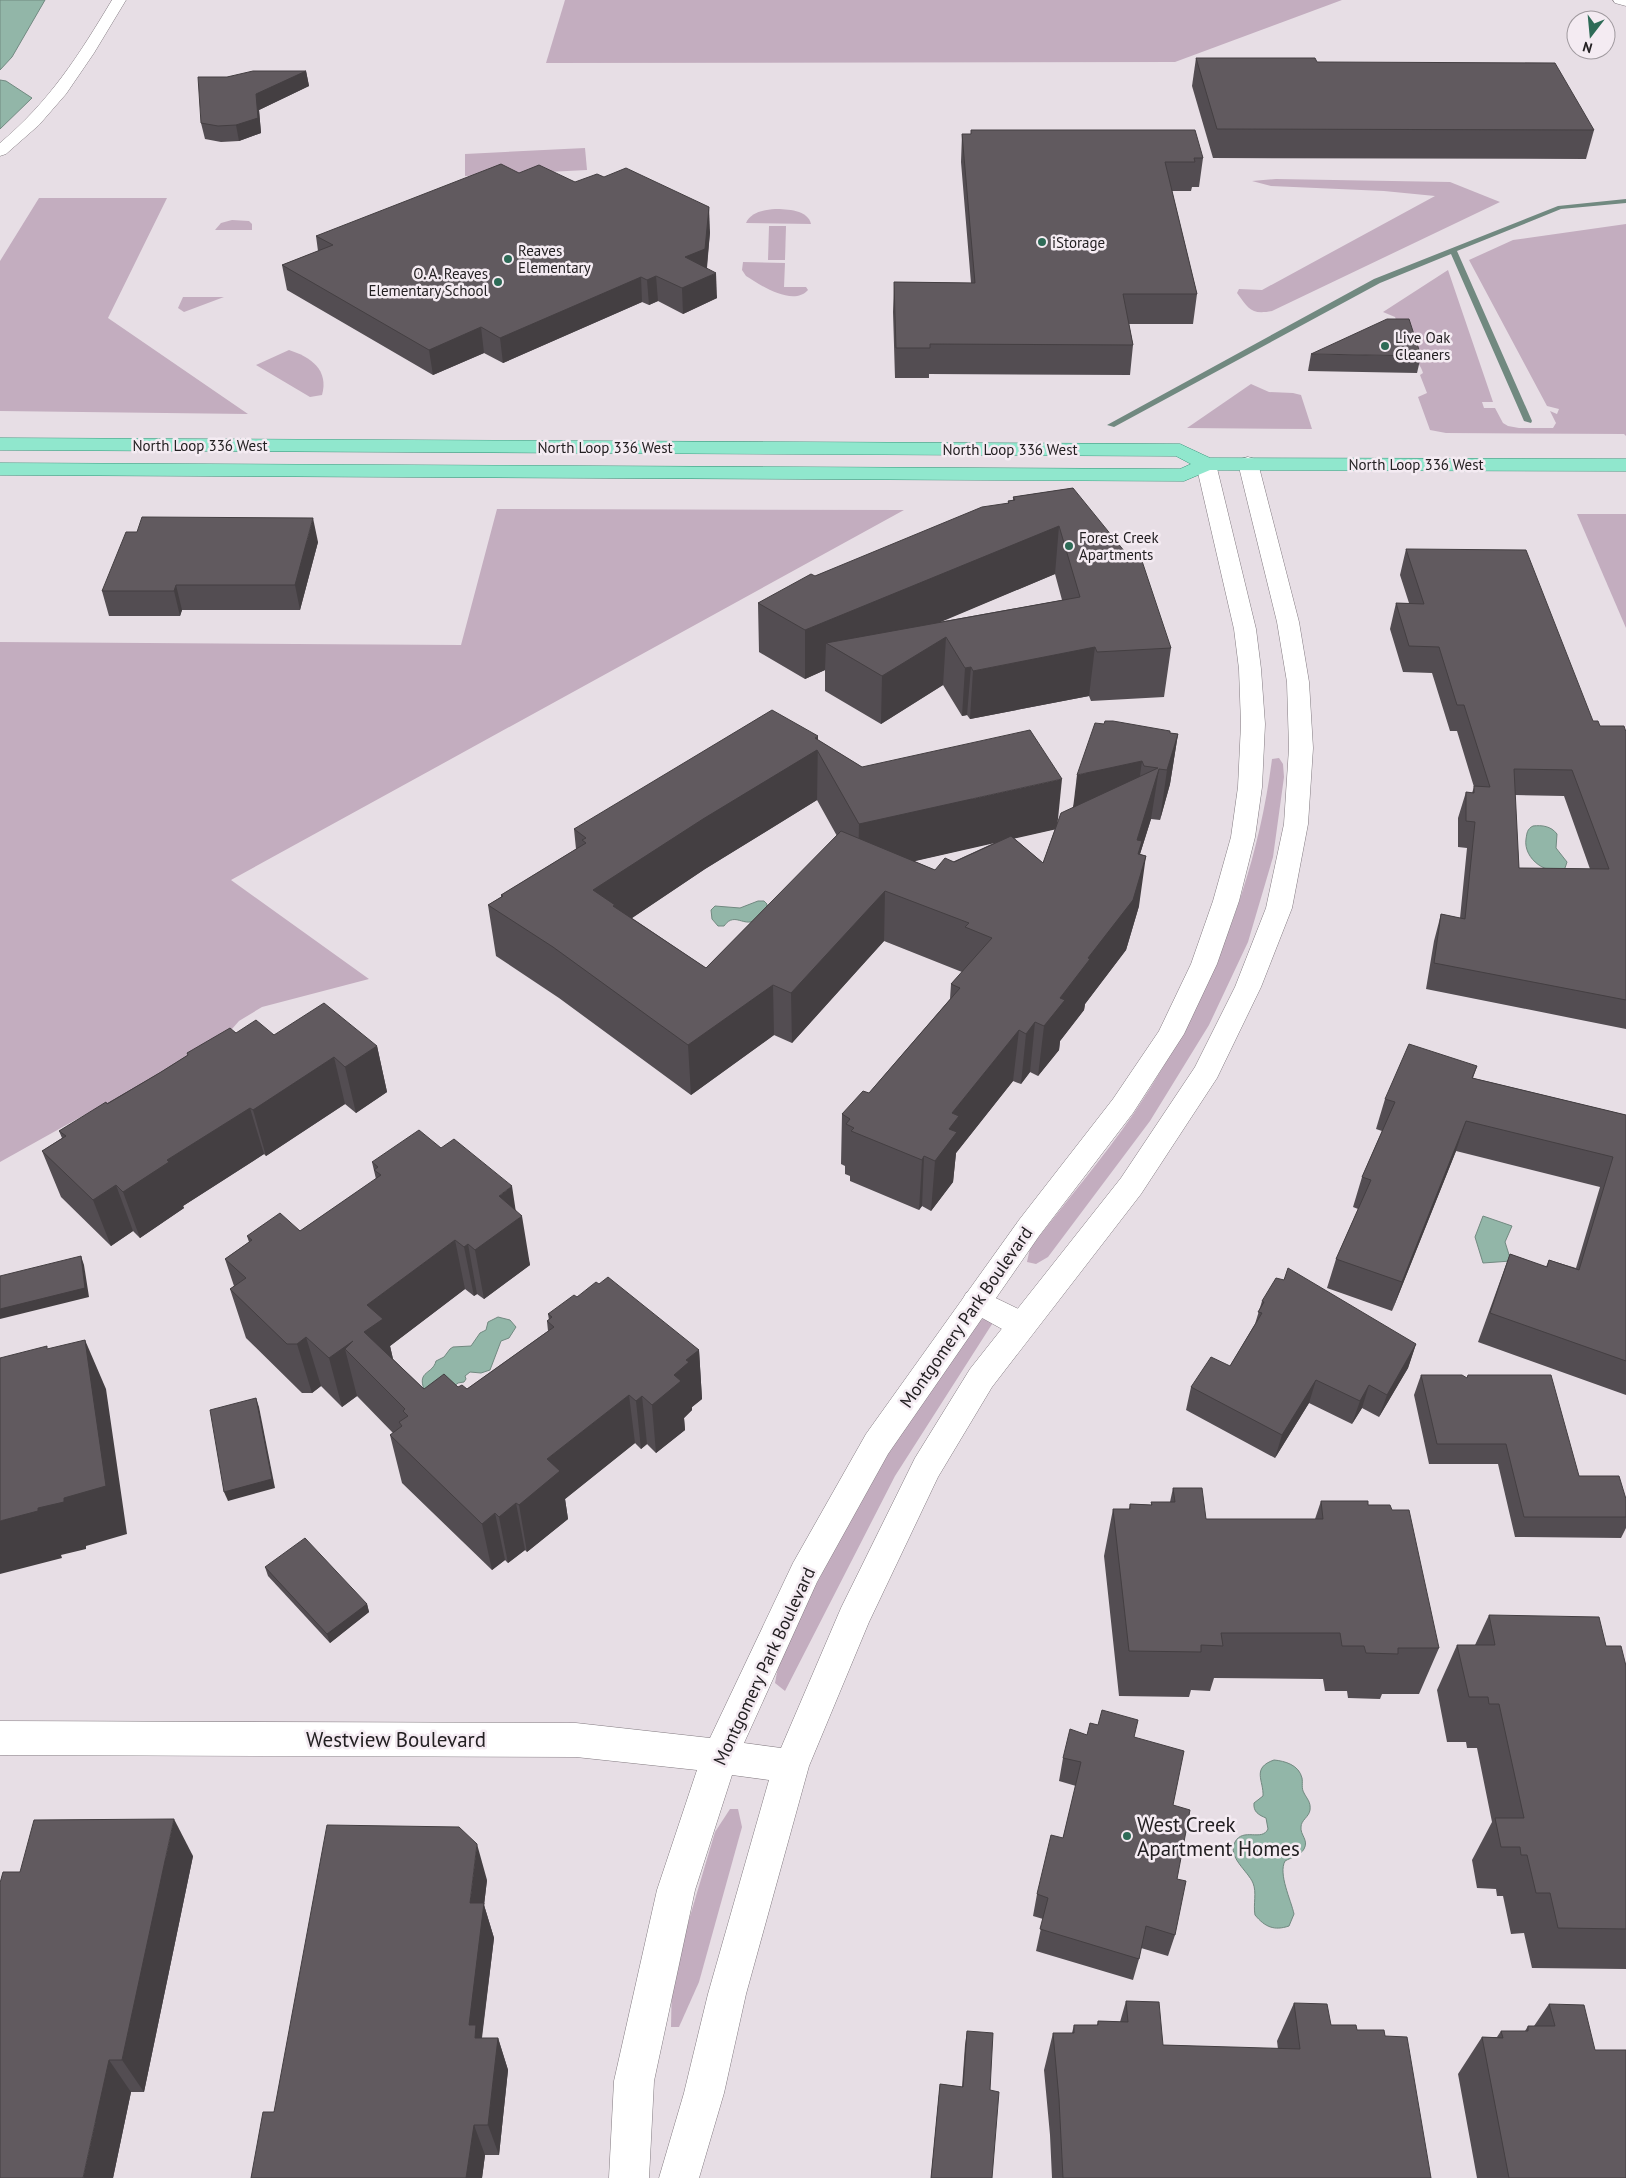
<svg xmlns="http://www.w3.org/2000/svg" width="1626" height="2178" font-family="'PT Sans',sans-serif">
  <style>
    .green { fill: #c3adbf }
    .water { fill: #92b6a8; stroke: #718980 }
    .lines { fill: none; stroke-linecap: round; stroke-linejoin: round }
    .stream { fill: #718980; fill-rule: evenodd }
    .street-casing { stroke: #837b81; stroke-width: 1 }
    .secondary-casing { stroke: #837b81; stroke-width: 1 }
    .primary-casing { stroke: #3a977c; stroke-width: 1 }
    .street { fill: #fff; fill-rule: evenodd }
    .secondary { fill: #fff; fill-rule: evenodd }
    .primary { fill: #90e7cd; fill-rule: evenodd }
    .wall { fill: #534d52; fill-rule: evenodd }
    .shaded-wall { fill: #443f42 }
    .building { fill: #615a5f; stroke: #443f42; fill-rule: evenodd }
    .poi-dot { fill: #2e6b57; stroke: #f4ebf2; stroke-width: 2 }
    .labels { text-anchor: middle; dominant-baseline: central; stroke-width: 5; stroke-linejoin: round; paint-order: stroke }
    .far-poi-label { font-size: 15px; fill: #232022; stroke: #f4ebf2; text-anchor: start }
    .far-street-label { font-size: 15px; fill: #232022; stroke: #f4ebf2 }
    .street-label { font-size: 18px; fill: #232022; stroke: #f4ebf2 }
    .near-street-label { font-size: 21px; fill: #232022; stroke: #f4ebf2 }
    .near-poi-label { font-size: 21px; fill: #232022; stroke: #f4ebf2; text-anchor: start }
  </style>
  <rect width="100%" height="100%" fill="#e7dee5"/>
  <g class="green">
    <path d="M565 0H1342L1175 62 546 63Z"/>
    <path d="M585 148 587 170 465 176V154Z"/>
    <path d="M1276 179 1450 182 1500 202 1272 311C1251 315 1249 309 1237 293L1239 289 1262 290 1435 196 1384 191 1271 186 1252 181Z"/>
    <path d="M39 198H167L108 318 248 414 0 411V261Z"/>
    <path d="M775 209C787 209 808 210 811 224L746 223C751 212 764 210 775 209Z"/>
    <path d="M232 220 249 221 252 224V230H215L221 223Z"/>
    <path d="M1626 224V436L1624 434 1446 433 1430 430 1418 397 1427 393 1420 375 1423 373C1421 366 1418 364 1415 359 1407 345 1400 331 1395 317L1383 312 1448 270 1493 402H1482L1484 408H1495L1503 423 1508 426 1519 428H1553L1556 423 1550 411 1557 414 1559 409 1547 406 1469 260 1513 240Z"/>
    <path d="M769 226H786L785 260H768Z"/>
    <path d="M743 262 785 263 784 287H806L808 290C793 307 760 285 746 276L742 270Z"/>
    <path d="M183 297H224L184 312 178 308Z"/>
    <path d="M289 350C311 357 329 370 322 395L310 397 256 365Z"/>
    <path d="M1251 384 1269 392 1293 393 1301 395 1312 429 1187 428Z"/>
    <path d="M497 509 904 510 231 880 369 979 262 1007 239 1021 217 1046 77 1119 0 1162V642L461 645Z"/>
    <path d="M1577 514H1626V628Z"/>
    <path d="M1279 758 1283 764 1284 777 1273 857 1248 942 1209 1025 1150 1121 1048 1257 1036 1264 1027 1262 1030 1248C1064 1204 1103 1158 1134 1113 1205 1007 1256 886 1272 759Z"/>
    <path d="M989 1315 994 1321 895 1476 785 1691 775 1683 781 1651 875 1473 969 1328Z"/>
    <path d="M730 1809H738L742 1827 699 1982 679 2027H671L672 1977 715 1832Z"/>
  </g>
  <g class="water">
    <path d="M0 0H45L12 57 0 70Z"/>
    <path d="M0 80 6 81 32 98 0 129Z"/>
    <path d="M1533 826C1542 825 1551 826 1557 834L1556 848 1567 862 1565 868C1548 877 1523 859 1526 839 1527 833 1527 829 1533 826Z"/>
    <path d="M758 901H764L767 904C767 909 765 911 762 915 746 933 736 909 724 926H718L712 919 711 910 715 906 740 908Z"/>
    <path d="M1483 1216 1512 1226 1505 1242 1511 1261 1483 1263 1475 1237Z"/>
    <path d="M498 1317 510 1320 516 1327 509 1338 501 1341 490 1370 481 1373 470 1372 465 1376 466 1379 464 1382 458 1383 452 1388 424 1389C417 1371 433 1374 436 1361L444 1357 450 1349 453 1347 471 1346 480 1333 486 1330 488 1322Z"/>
    <path d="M1274 1760C1285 1761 1299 1765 1302 1778 1303 1783 1301 1788 1304 1793 1307 1799 1311 1802 1310 1810 1309 1817 1301 1820 1301 1827 1300 1835 1309 1840 1304 1849 1300 1856 1292 1857 1285 1861 1278 1874 1291 1900 1294 1914L1289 1926C1274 1931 1265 1927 1255 1915 1253 1904 1257 1893 1253 1883 1248 1871 1227 1857 1235 1842 1243 1827 1262 1842 1268 1829L1266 1818C1259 1815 1253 1812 1254 1803L1263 1796C1264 1781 1251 1768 1274 1760Z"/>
  </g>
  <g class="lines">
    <path class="stream" d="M1626 199V203L1561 209 1457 251 1532 421 1531 423 1524 421 1451 254 1380 283 1114 427 1107 425 1374 279 1558 206Z"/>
    <g class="street-casing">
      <path id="street" d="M977 1289 1033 1316 1037 1325 1033 1334 1022 1337 1011 1334 966 1309 962 1301 966 1293Z"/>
    </g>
    <g class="secondary-casing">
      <g id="secondary">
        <path d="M112 0H126L94 53 66 94 39 125 6 154 0 156V143C50 101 79 55 112 0Z"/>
        <path d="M1613 0H1626V6L1615 3Z"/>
        <path d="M1248 457 1255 459 1258 463 1299 622 1309 682 1313 748 1308 824 1292 908 1261 987 1217 1078 1141 1194 992 1387 938 1477 869 1622 809 1766 746 1994 724 2093 699 2178H659L684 2093 708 1994 769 1780 732 1775 695 1890 654 2081 649 2178H609L614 2081 657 1890 697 1770 576 1757 0 1755V1721L576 1723 710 1738 793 1563 866 1434 1019 1220 1113 1099 1159 1031 1191 964 1213 901 1231 837 1238 787 1241 724 1239 669 1234 629 1196 464 1199 460 1206 458 1213 460 1216 464 1256 629 1261 669 1265 724 1262 787 1255 837 1239 901 1217 964 1184 1034 1133 1113 1039 1236 888 1454 817 1582 744 1743 781 1748 841 1608 915 1458 970 1369 1121 1178 1195 1067 1235 987 1266 908 1284 824 1289 748 1287 682 1277 622 1238 463 1241 459Z"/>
      </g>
    </g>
    <g class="primary-casing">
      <path id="primary" d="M0 438 1180 444 1210 458 1626 459V471L1210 470 1184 481 0 475V463L1180 469 1191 464 1176 456 0 450Z"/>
    </g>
    <use href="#street" class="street"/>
    <use href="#secondary" class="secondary"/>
    <use href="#primary" class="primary"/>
  </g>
  <g class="wall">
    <path d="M1196 58 1317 62 1594 130 1586 159 1213 158 1192 86Z"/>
    <path d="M306 71 309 86 259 110 261 133 239 141 221 142 205 139 201 123 227 77Z"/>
    <path d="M971 130 1203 158 1199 187H1192L1191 191H1172L1197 294 1193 324H1129L1133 345 1130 375 929 374V378H895L893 312 894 282 971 283 961 162 962 134H971Z"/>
    <path d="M519 173 575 182 710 232 707 268 717 298 683 314 658 301 649 305 642 302 503 363 484 353 433 375 287 290 282 265 318 251 316 236Z"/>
    <path d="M1311 354 1421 356 1417 373 1308 371Z"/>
    <path d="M1073 488 1171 648 1164 697 1091 701 1089 696 970 719 967 715 962 716 943 685 881 724 825 691V670L805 679 759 652 758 603 815 576 1008 503V501L1013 500V497ZM1055 574 1062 600 939 622Z"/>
    <path d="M137 532 318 542 300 610H182L180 616H109L102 591Z"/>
    <path d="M1406 549 1593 721 1600 726 1626 732V1029L1426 989 1434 941 1441 914 1460 918 1467 848 1458 847V818L1466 792 1472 793 1474 787 1457 731H1450L1432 673 1403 672 1390 629 1396 603H1409L1400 575ZM1515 795 1564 796 1590 869 1519 868Z"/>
    <path d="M1104 724 1178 734 1170 784 1160 820 1151 819 1140 854 1139 906 1126 950 1085 1004 1084 1010 1060 1041 1059 1050 1038 1076 1030 1072 1021 1084 1013 1081 956 1153 953 1182 931 1211 922 1206 919 1210 850 1181V1176L845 1174V1166L841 1164 842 1114 869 1093 950 999 951 984 962 972 884 941 792 1043 774 1035 691 1095 559 998 496 956 488 905 501 897V895L576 849 574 829 818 740 862 767 1057 824 1073 807ZM817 800 837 836 706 968 632 918 705 869ZM1055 829 1043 863 1014 838ZM996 842 935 870 914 861Z"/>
    <path d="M236 1033 274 1035 377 1046 387 1092 356 1113 345 1104 266 1156 264 1154 183 1206 184 1208 140 1238 133 1231 111 1246 61 1197 42 1151 62 1138 59 1131 161 1072 188 1055 187 1053Z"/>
    <path d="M1477 1066 1473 1078 1626 1115V1395L1478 1342 1499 1284 1510 1254 1546 1267 1549 1260 1576 1268 1600 1187 1456 1151 1392 1311 1327 1288 1336 1259 1358 1209 1353 1207 1362 1177 1382 1131 1376 1129 1385 1099Z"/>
    <path d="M372 1162 516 1210 530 1265 484 1299 477 1294 474 1296 465 1289 390 1346 393 1359 424 1389 458 1387 467 1389 548 1331 547 1321 549 1320 548 1314 577 1297 599 1284 699 1350 702 1399 692 1407V1410L684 1418 685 1430 656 1453 647 1444 641 1449 635 1443 565 1499 568 1519 527 1552 525 1550 508 1563 505 1560 492 1570 402 1483 390 1435 393 1433 358 1397 357 1396 342 1407 321 1386 312 1393H302L246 1338 230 1289 234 1286 225 1259 249 1242 247 1236 300 1231 376 1179Z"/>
    <path d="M1262 1301 1416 1344 1408 1368 1379 1417 1362 1408 1352 1424 1309 1403 1275 1458 1186 1410 1191 1387 1230 1366 1255 1324Z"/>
    <path d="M1421 1375 1579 1476 1626 1499V1528L1621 1538 1515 1537 1498 1464H1429L1414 1395Z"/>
    <path d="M1173 1488 1206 1519H1315L1321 1501 1368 1505 1439 1648 1419 1694H1382L1380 1699 1348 1698 1347 1691H1325L1323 1679 1214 1678 1210 1691 1191 1690 1189 1697 1119 1696 1104 1556 1113 1509H1129L1130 1504 1151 1505V1502H1170Z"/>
    <path d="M265 1567 367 1604 369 1612 330 1643 268 1576Z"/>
    <path d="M1489 1615 1606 1646 1626 1666V1969L1532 1968 1524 1933 1511 1934 1503 1896H1497L1496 1889 1477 1888 1472 1860 1492 1822 1477 1748H1467L1466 1742H1447L1437 1690 1457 1645H1475Z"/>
    <path d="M1087 1735 1134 1737 1173 1805 1177 1879 1175 1935 1168 1956 1141 1948 1139 1959 1133 1980 1036 1951 1043 1919 1033 1916 1037 1894 1063 1838 1076 1786 1059 1781 1063 1758Z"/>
    <path d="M193 1856 144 2092H131L113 2178 20 1872Z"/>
    <path d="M487 1880 484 1905 494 1938 482 2038H498L508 2070 499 2155H485L482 2178H251L274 2112Z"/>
    <path d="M1126 2001 1163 2045 1278 2049 1277 2041 1294 2003 1331 2025 1385 2036 1431 2178H1052L1050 2135 1044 2070 1053 2033H1072L1074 2025H1097L1098 2021 1120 2022Z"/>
    <path d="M1549 2004 1626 2178H1477L1458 2074 1482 2037H1497L1501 2031H1525L1528 2026H1534Z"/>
    <path d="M967 2031 990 2090 992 2178H931L940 2084 962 2087 965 2045Z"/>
  </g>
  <g class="shaded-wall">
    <path d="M306 71 309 86 259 110 261 133 239 141 236 125 256 94Z"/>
    <path d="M709 207 710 232 706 274 685 257Z"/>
    <path d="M716 273 717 298 683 314 682 288Z"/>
    <path d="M656 276 658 301 649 305 647 280Z"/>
    <path d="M641 277 642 302 503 363 500 338Z"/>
    <path d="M481 327 484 353 433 375 429 350Z"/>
    <path d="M313 518 318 542 300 610 295 585Z"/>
    <path d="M1059 526 1055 574 853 659 826 643 825 670 805 679V630Z"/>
    <path d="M176 585 182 610 180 616 174 591Z"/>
    <path d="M946 637 943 685 881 724 882 676Z"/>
    <path d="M1095 647 1089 696 970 719 973 671Z"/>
    <path d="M971 667 967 715 962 716 965 668Z"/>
    <path d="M1178 734 1170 784 1160 820 1167 770Z"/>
    <path d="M818 736 817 800 705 869 617 928 593 890Z"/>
    <path d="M1142 761 1135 811 1071 825 1077 775Z"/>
    <path d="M1159 769 1151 819 1140 854 1146 856 1139 906 1126 950 1085 1004 1084 1010 1060 1041 1059 1050 1038 1076 1044 1026 1060 998 1088 958 1137 840Z"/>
    <path d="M1062 779 1057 829 858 874 859 824Z"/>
    <path d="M885 891 884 941 792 1043 791 993Z"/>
    <path d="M773 985 774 1035 691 1095 688 1045Z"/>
    <path d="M1035 1022 1030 1072 1021 1084 1026 1034Z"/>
    <path d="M1019 1030 1013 1081 956 1153 953 1182 931 1211 935 1161 949 1129 952 1113Z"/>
    <path d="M377 1046 387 1092 356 1113 345 1067Z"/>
    <path d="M334 1057 345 1104 266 1156 253 1110Z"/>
    <path d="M250 1108 264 1154 183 1206 184 1208 140 1238 123 1192 167 1160Z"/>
    <path d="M1466 1121 1456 1151 1392 1311 1402 1282Z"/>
    <path d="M924 1156 922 1206 919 1210 922 1160Z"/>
    <path d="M116 1185 133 1231 111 1246 93 1200Z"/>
    <path d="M512 1186 517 1219 522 1216 530 1265 484 1299 475 1250 499 1196Z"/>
    <path d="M455 1240 465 1289 390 1346 395 1368 364 1332 367 1305Z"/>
    <path d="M468 1244 477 1294 474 1296 464 1247Z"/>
    <path d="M81 1256 84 1265 89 1297 0 1319V1309Z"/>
    <path d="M306 1337 321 1386 312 1393 297 1344Z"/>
    <path d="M85 1340 106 1389 127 1534 86 1546V1549L61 1555 62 1558 0 1574V1521L64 1498Z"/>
    <path d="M353 1341 345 1349 357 1396 342 1407 329 1358Z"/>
    <path d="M1416 1344 1408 1368 1379 1417 1387 1395Z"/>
    <path d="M699 1350 702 1399 692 1407V1410L684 1418 685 1430 656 1453 652 1405 674 1375 686 1360Z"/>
    <path d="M1316 1380 1309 1403 1275 1458 1282 1435Z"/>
    <path d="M1369 1385 1362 1408 1352 1424 1360 1401Z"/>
    <path d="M629 1395 635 1443 565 1499 568 1519 527 1552 519 1505 547 1459Z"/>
    <path d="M642 1396 647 1444 641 1449 636 1401Z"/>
    <path d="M256 1398 259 1407 275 1488 228 1501 224 1492Z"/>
    <path d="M516 1503 525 1550 508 1563 499 1517Z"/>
    <path d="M495 1513 505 1560 492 1570 482 1524Z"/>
    <path d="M367 1604 369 1612 330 1643 327 1634Z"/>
    <path d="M174 1819 193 1856 144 2092 122 2060Z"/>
    <path d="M477 1844 487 1880 484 1905 494 1938 481 2042 486 2058 469 2025 470 1903Z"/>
    <path d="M498 2038 508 2070 499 2155 488 2125Z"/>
    <path d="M109 2060 131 2092 113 2178H83Z"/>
    <path d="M474 2125 485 2155 482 2178H466Z"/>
  </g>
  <g class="building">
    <path d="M1196 58H1315L1317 62 1555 63 1594 130 1217 129Z"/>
    <path d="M253 71H306L256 94 258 118 236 125 218 126 201 123 198 77H227Z"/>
    <path d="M971 130H1195L1203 158H1194L1195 162H1165L1197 294H1123L1133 345 930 344V348H896L894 282 975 283 962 134H971Z"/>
    <path d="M501 164 519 173 539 165 575 182 597 174 604 177 626 168 709 207 705 249 685 257 716 273 682 288 656 276 647 280 641 277 500 338 481 327 429 350 282 265 333 245 316 236Z"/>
    <path d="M1387 319H1409L1421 356 1311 354Z"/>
    <path d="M1073 488 1125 552H1139L1171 648 1097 652 1095 647 973 671 971 667 965 668 946 637 882 676 826 643 1080 597 1059 526 805 630 758 603 811 574 815 576 982 507 1009 503 1008 501 1015 500 1013 497Z"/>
    <path d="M142 517 313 518 295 585H176L174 591H102L126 532H137Z"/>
    <path d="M1406 549 1526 550 1593 721H1598L1600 726H1624L1626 732V1000L1434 963 1441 914 1465 919 1475 822 1466 821V792L1474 793V786L1490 787 1464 705H1457L1439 647 1409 646 1396 603 1424 604ZM1514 769 1572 770 1609 869 1519 868Z"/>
    <path d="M772 710 818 736 815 738 862 767 1030 730 1062 779 859 824 817 750 703 819 593 890 615 905 613 906 706 968 841 831 935 870 945 858 954 862 1011 836 1043 863 1061 813 1158 768 1144 766 1142 761 1077 775 1095 723 1104 724 1105 721H1113L1170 731V733L1178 734 1167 770 1159 769 1137 840 1142 841 1138 854 1146 856 1133 900 1088 958 1090 959 1060 998 1065 1000 1044 1026 1035 1022 1026 1034 1019 1030 952 1113 959 1116 949 1129 957 1132 935 1161 924 1156 922 1160 851 1131 854 1128 846 1124 850 1119 842 1114 863 1091 869 1093 960 988 951 984 992 938 965 927 969 923 885 891 791 993 773 985 688 1045 553 947 488 905 503 896 501 895 586 843 582 840 586 838 574 829Z"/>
    <path d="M324 1003 377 1046 345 1067 334 1057 253 1110 250 1108 167 1160 169 1162 123 1192 116 1185 93 1200 42 1151 66 1136 59 1131 106 1102 107 1104 161 1072 188 1055 187 1053 230 1028 236 1033 256 1020 274 1035Z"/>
    <path d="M1409 1044 1477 1066 1472 1078 1626 1115V1361L1490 1313 1510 1254 1547 1267 1549 1260 1579 1270 1613 1157 1466 1121 1402 1282 1336 1259 1371 1180 1362 1177 1395 1102 1385 1099Z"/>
    <path d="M419 1130 441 1148 454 1139 512 1186 499 1196 522 1216 475 1250 468 1244 464 1247 455 1240 367 1305 383 1319 364 1332 424 1389 444 1374 458 1387 462 1385 467 1389 554 1327 547 1321 552 1317 548 1314 574 1295 577 1297 596 1282 599 1284 608 1277 699 1350 686 1360 689 1362 674 1375 681 1381 652 1405 642 1396 636 1401 629 1395 547 1459 560 1471 519 1505 516 1503 499 1517 495 1513 482 1524 390 1435 402 1426 399 1422 408 1416 403 1411 405 1409 345 1349 353 1341 329 1358 306 1337 297 1344H287L230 1289 246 1278 225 1259 252 1240 247 1236 280 1213 300 1231 381 1175 374 1170 378 1167 372 1162Z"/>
    <path d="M81 1256 85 1288 0 1309V1276Z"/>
    <path d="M1288 1268 1416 1344 1387 1395 1369 1385 1360 1401 1316 1380 1282 1435 1191 1387 1211 1357 1230 1366 1262 1313 1258 1312 1264 1302 1262 1301 1276 1278 1284 1280Z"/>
    <path d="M85 1340 106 1486 64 1498V1502L38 1508V1511L0 1521V1358L47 1346V1349Z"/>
    <path d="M1421 1375H1462L1467 1378 1468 1375H1551L1579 1476H1619L1626 1499V1517H1524L1506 1444H1437Z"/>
    <path d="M256 1398 272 1479 224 1492 210 1410Z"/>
    <path d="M1173 1488H1202L1206 1519H1323L1321 1501H1368V1505H1390L1392 1510H1409L1439 1648H1398V1654L1366 1653 1364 1646H1342L1340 1633H1221L1223 1646 1201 1645V1652L1129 1651 1113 1509H1130V1504L1152 1505 1151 1502H1175Z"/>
    <path d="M305 1538 367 1604 327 1634 265 1567Z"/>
    <path d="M1489 1615 1599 1617 1606 1646H1621L1626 1666V1929L1558 1928 1550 1893H1536L1527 1855H1521L1520 1847H1501L1495 1818H1524L1499 1704H1489L1488 1697H1469L1457 1645H1495Z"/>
    <path d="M1102 1710 1138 1720 1134 1737 1184 1751 1173 1805 1190 1810 1177 1879 1186 1881 1175 1935 1146 1926 1139 1959 1040 1929 1048 1898 1037 1894 1051 1835 1063 1838 1081 1762 1063 1758 1070 1729 1087 1735 1090 1723 1098 1725Z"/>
    <path d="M174 1819 122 2060H109L83 2178H0V1883L3 1872H20L34 1820Z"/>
    <path d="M327 1825 459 1827 477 1844 470 1903H484L469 2025H476L475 2038H498L488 2125H474L466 2178H251L263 2112H274Z"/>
    <path d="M1126 2001 1159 2002 1163 2045 1300 2049 1294 2003 1327 2004 1331 2025H1356L1357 2030H1384L1385 2036 1407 2037 1431 2178H1063L1059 2099 1053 2033H1074V2025H1098V2021L1128 2022Z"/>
    <path d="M1549 2004 1584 2005 1595 2050H1626V2178H1509L1482 2037 1503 2038 1501 2031H1528V2026H1555Z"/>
    <path d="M967 2031 993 2033 990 2090 999 2092 992 2178H931L940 2084 963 2087Z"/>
  </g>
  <g class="poi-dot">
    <circle cx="1042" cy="242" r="5"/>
    <circle cx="508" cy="259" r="5"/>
    <circle cx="498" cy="282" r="5"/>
    <circle cx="1385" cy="346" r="5"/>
    <circle cx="1069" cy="546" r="5"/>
    <circle cx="1127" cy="1836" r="5"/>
  </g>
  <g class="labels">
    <g class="far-poi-label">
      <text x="1052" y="242">iStorage</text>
      <text x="518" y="250">Reaves<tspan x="518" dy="17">Elementary</tspan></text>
      <text x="488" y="273" text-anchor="end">O. A. Reaves<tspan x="488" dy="17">Elementary School</tspan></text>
      <text x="1395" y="337">Live Oak<tspan x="1395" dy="17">Cleaners</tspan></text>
      <text x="1079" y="537">Forest Creek<tspan x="1079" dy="17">Apartments</tspan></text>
    </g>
    <g class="far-street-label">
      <text x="200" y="445">North Loop 336 West</text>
      <text x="605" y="447">North Loop 336 West</text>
      <text x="1010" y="449">North Loop 336 West</text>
      <text x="1416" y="464">North Loop 336 West</text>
    </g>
    <g class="street-label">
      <text transform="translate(966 1317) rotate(-55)">Montgomery Park Boulevard</text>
      <text transform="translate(764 1666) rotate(-65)">Montgomery Park Boulevard</text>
    </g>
    <g class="near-street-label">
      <text x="396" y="1739">Westview Boulevard</text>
    </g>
    <g class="near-poi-label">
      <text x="1137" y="1824">West Creek<tspan x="1137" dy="24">Apartment Homes</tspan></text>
    </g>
  </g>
  <g transform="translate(1591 35) rotate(196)"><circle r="24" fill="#f4ebf2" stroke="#a09a9f"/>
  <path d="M0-4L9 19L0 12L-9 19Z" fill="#2e6b57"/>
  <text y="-8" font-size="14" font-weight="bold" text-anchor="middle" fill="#232022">N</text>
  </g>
</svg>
